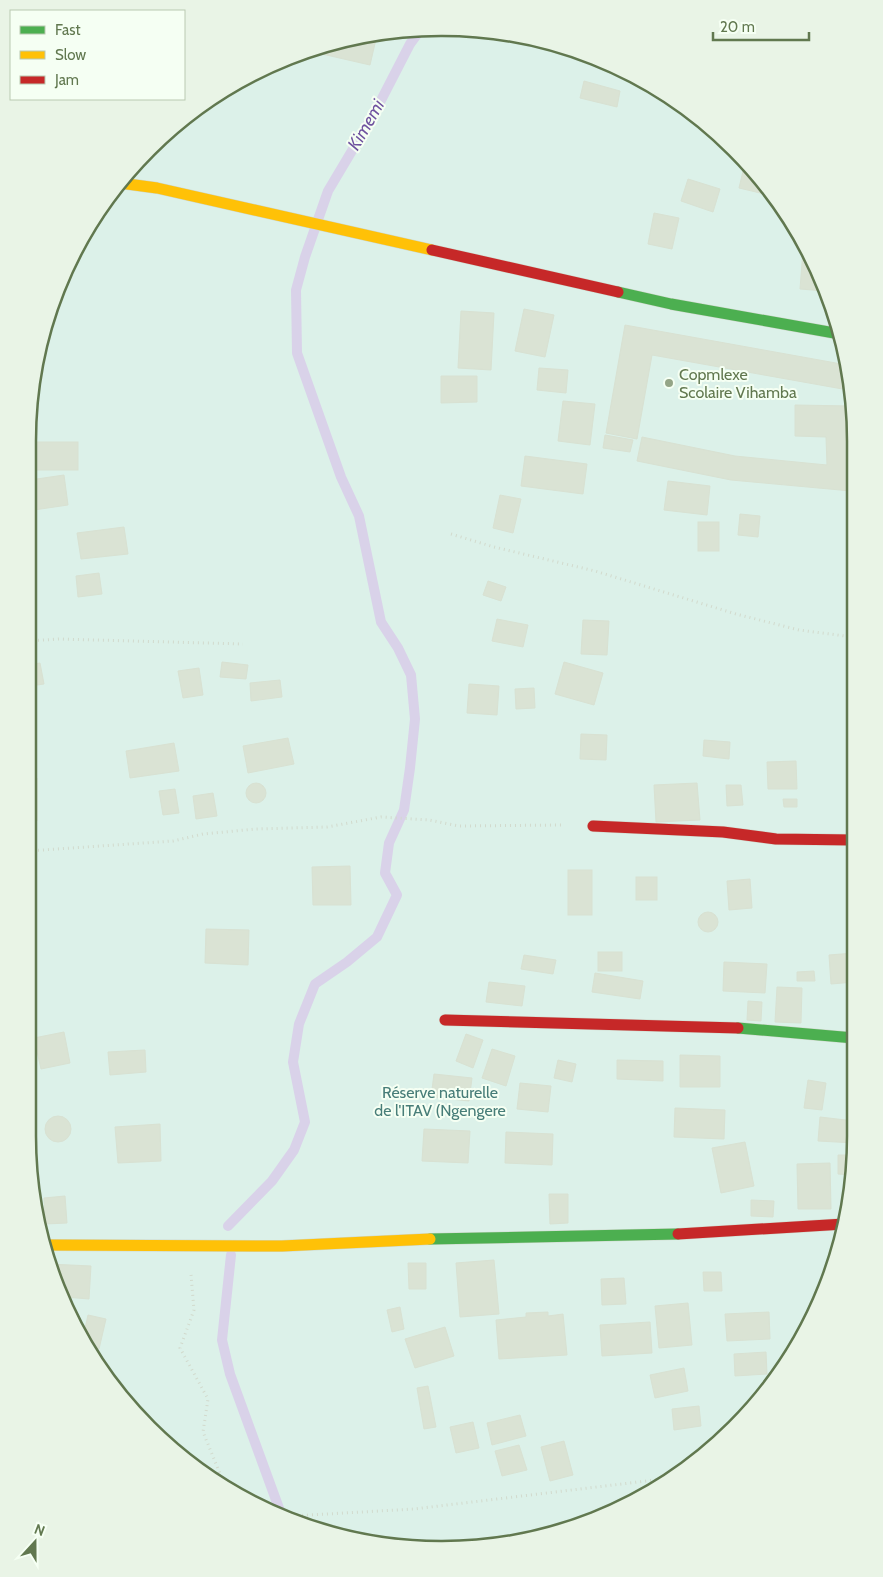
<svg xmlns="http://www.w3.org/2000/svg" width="883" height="1577" font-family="Cabin,sans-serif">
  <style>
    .green { fill: #dcf1e9 }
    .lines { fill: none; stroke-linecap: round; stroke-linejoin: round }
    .stream { stroke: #d9d2e9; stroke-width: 10 }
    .building { fill: #dae3d4; stroke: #d8e1d2 }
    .fast-casing { stroke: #ced7ca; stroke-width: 12 }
    .slow-casing { stroke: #ced7ca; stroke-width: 12 }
    .jam-casing { stroke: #ced7ca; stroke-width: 12 }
    .path { stroke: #d2dacd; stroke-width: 3; stroke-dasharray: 1 4; stroke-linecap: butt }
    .fast { stroke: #4caf50; stroke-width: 11 }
    .slow { stroke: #ffc107; stroke-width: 11 }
    .jam { stroke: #c62828; stroke-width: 11 }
    .poi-dot { fill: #94a587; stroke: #f5fff3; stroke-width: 2 }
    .labels { text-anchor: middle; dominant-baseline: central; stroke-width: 4; stroke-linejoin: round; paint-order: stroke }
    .poi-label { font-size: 16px; fill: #61784f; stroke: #f5fff3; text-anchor: start }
    .park-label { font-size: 16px; fill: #477d78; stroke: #f5fff3 }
    .water-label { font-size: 18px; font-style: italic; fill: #6f529f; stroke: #f5fff3 }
    .rim { fill: none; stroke: #61784f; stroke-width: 2.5 }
  </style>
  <rect width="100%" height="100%" fill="#f2f8f0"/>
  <path class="green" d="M415 28 496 31 575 50 649 83 734 149 786 212 833 308 852 388 855 1162 841 1243 800 1343 714 1447 600 1518 468 1549 334 1535 211 1480 113 1387 49 1268 28 1135V415L49 309 83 234 130 168 190 113 259 70 335 42Z"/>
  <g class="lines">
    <g class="stream">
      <path d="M228 1226 272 1181 294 1150 305 1122 293 1062 299 1024 315 984 347 962 377 937 397 895 385 873 389 843 404 810 410 768 415 719 411 675 398 648 381 622 359 516 341 477 297 353 296 290 305 257 328 191 375 112 410 44 421 29"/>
      <path d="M231 1255 222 1340 230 1374 280 1511"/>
    </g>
  </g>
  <g class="building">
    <path d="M366 36 376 39 370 65 322 54 324 45Z"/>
    <path d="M584 81 620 91 617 107 580 98Z"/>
    <path d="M744 167 750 168 773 196 739 188Z"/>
    <path d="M688 179 720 189 713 212 681 201Z"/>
    <path d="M654 213 679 218 672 249 648 244Z"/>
    <path d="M803 250H805L825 291 800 289Z"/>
    <path d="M524 309 554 315 545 357 515 351Z"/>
    <path d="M461 311 494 313 491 370 458 368Z"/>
    <path d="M625 325 847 365 850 377 848 390 652 355 637 439 606 433Z"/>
    <path d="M539 368 568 370 566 393 537 390Z"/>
    <path d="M441 376H477V402L441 403Z"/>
    <path d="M563 401 595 404 590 445 558 441Z"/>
    <path d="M795 405 850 406 851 491 731 480 637 461 642 437 735 456 827 465 826 437 795 436Z"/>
    <path d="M605 435 633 440 630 452 603 448Z"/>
    <rect x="29" y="442" width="49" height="28"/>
    <path d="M525 456 587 464 583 494 521 486Z"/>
    <path d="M64 475 68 505 34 510 30 480Z"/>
    <path d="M668 481 710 486 707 515 664 510Z"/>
    <path d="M500 495 521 499 513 533 493 528Z"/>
    <path d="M740 514 760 516 758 537 738 535Z"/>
    <rect x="698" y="522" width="21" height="29"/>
    <path d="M124 527 128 554 81 559 77 533Z"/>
    <path d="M99 573 102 594 78 597 76 576Z"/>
    <path d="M488 581 506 587 501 601 483 595Z"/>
    <path d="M497 619 528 625 523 647 492 641Z"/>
    <path d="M583 620 609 621 607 655 581 654Z"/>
    <path d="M222 662 248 665 246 679 220 677Z"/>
    <path d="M564 662 603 673 594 705 555 694Z"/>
    <path d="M40 663 44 684 30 686 28 665Z"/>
    <path d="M199 668 203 695 183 698 178 671Z"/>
    <path d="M280 680 282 697 251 701 250 683Z"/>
    <path d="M469 684 499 686 497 715 467 713Z"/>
    <path d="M534 688 535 708 516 709 515 689Z"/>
    <path d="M581 734 607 735 606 760 580 759Z"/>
    <path d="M288 738 294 764 248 773 243 746Z"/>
    <path d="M28 740H35L34 769H28Z"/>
    <path d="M704 740 730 742 729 759 703 756Z"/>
    <path d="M174 743 179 771 130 778 126 751Z"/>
    <path d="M796 761 797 789H768L767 762Z"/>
    <path d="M37 778V821H28V779Z"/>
    <circle cx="256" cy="793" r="10"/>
    <path d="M697 783 700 820 656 822 654 785Z"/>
    <path d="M726 785H741L743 805 727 806Z"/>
    <path d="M175 789 179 813 163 815 159 791Z"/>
    <path d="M213 793 217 816 196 819 193 796Z"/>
    <path d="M783 799H797V807H784Z"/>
    <path d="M350 866 351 905H313L312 867Z"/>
    <rect x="568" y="870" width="24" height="45"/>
    <rect x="636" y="877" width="21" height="23"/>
    <path d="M750 879 752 908 729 910 727 881Z"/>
    <circle cx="708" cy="922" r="10"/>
    <path d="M206 929 249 930 248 965 205 963Z"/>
    <rect x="598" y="952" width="24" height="19"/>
    <path d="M854 953V982L831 984 829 955Z"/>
    <path d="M524 955 556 960 553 974 521 969Z"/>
    <path d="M724 962 767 964 765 993 723 991Z"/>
    <path d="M814 971 815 981H797V972Z"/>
    <path d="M595 973 643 981 640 999 592 992Z"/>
    <path d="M489 982 525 986 522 1006 486 1002Z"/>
    <path d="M777 987 802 988 801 1023 775 1022Z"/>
    <path d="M748 1001 762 1002 761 1021 747 1020Z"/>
    <path d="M64 1032 70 1063 41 1069 34 1038Z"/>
    <path d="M466 1034 483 1040 473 1068 456 1061Z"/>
    <path d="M492 1049 515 1056 506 1086 482 1078Z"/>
    <path d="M145 1050 146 1072 110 1075 108 1052Z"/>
    <path d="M680 1055 720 1056V1087H680Z"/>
    <path d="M849 1056H854V1071L848 1070Z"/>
    <path d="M558 1060 576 1064 572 1082 554 1078Z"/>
    <path d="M617 1060 663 1061V1081L617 1079Z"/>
    <path d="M434 1074 472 1078 469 1101 431 1097Z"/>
    <path d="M808 1080 826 1083 822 1110 804 1108Z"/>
    <path d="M520 1083 551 1086 548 1112 517 1109Z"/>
    <path d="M675 1108 725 1110 724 1139 674 1137Z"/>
    <circle cx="58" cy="1129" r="13"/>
    <path d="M820 1117 854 1121 855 1143 818 1141Z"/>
    <path d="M160 1124 161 1161 118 1163 115 1127Z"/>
    <path d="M424 1129 470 1131 468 1163 422 1161Z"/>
    <path d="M506 1132 553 1134 552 1165 505 1163Z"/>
    <path d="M745 1142 754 1186 721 1193 712 1148Z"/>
    <path d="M838 1155H855L853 1175 838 1174Z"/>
    <path d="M830 1163 831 1209H798L797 1164Z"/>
    <path d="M549 1194H568V1223L550 1224Z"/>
    <path d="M65 1196 67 1223 45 1224 44 1198Z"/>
    <path d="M751 1200 774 1201 773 1217 751 1216Z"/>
    <path d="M494 1260 499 1314 460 1317 456 1263Z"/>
    <path d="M408 1263H426V1289H409Z"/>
    <path d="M49 1264 91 1266 89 1299 65 1297Z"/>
    <path d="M703 1272H721L722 1291H704Z"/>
    <path d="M624 1278 626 1304 602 1305 601 1279Z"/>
    <path d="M688 1303 692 1345 659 1348 655 1306Z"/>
    <path d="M400 1307 404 1329 392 1332 387 1310Z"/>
    <path d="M548 1312V1316L563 1314 567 1355 499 1359 496 1320 526 1317V1313Z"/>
    <path d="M769 1312 770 1339 727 1341 725 1314Z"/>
    <path d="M88 1315 106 1319 99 1349 91 1347 84 1333Z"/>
    <path d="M650 1322 652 1353 602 1356 600 1325Z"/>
    <path d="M445 1327 454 1356 415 1368 405 1339Z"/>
    <path d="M766 1352 767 1374 735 1376 734 1354Z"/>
    <path d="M684 1368 688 1391 655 1398 650 1375Z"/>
    <path d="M428 1386 436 1427 424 1429 417 1388Z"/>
    <path d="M699 1406 701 1426 674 1430 672 1409Z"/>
    <path d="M520 1415 526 1436 492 1445 487 1423Z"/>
    <path d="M473 1422 479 1448 456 1453 450 1427Z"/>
    <path d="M564 1441 573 1475 550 1481 541 1447Z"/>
    <path d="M519 1445 527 1470 502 1476 495 1451Z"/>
  </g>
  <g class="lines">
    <g class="fast-casing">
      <g id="fast">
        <path d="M618 292 671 304 840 334"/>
        <path d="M738 1028 854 1038"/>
        <path d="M430 1239 678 1234"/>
      </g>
    </g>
    <g class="slow-casing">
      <g id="slow">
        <path d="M120 183 157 188 432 250"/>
        <path d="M46 1245 282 1246 430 1239"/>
      </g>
    </g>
    <g class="jam-casing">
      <g id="jam">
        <path d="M432 250 618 292"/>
        <path d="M593 826 723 832 776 839 854 840"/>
        <path d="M445 1020 738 1028"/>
        <path d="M678 1234 844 1224"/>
      </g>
    </g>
    <g class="path">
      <path d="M451 534 494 547 595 571 736 614 799 630 853 637"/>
      <path d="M28 641 59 639 243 644"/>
      <path d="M28 851 173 841 203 834 256 829 327 827 381 817 429 820 459 826 564 825"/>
      <path d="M191 1275 194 1310 180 1348 208 1399 203 1432 225 1486"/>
      <path d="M292 1516 414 1509 663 1479"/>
    </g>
    <use href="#fast" class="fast"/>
    <use href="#slow" class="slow"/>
    <use href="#jam" class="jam"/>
  </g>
  <circle class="poi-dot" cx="669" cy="383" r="5"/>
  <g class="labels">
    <g class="poi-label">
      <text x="679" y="374">Copmlexe<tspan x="679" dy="18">Scolaire Vihamba</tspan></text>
    </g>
    <g class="park-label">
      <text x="440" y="1092">Réserve naturelle<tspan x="440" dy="18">de l'ITAV (Ngengere</tspan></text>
    </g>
    <g class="water-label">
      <text transform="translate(366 125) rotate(-60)">Kimemi</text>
    </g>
  </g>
  <path d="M0 0H883V1577H0ZM441 36H442A405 405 0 0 1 847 441V1136A405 405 0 0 1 442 1541H441A405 405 0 0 1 36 1136V441A405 405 0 0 1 441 36Z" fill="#e9f4e6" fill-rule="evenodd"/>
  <path class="rim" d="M441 36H442A405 405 0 0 1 847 441V1136A405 405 0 0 1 442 1541H441A405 405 0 0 1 36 1136V441A405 405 0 0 1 441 36Z"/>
  <rect x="10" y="10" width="175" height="90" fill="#f5fff3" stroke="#bac9b1"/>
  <rect x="20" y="26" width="25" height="8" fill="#4caf50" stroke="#bac9b1"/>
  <text x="55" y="35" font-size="15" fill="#61784f">Fast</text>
  <rect x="20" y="51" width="25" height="8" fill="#ffc107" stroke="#bac9b1"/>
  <text x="55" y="60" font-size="15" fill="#61784f">Slow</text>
  <rect x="20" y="76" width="25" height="8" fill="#c62828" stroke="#bac9b1"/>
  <text x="55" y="85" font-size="15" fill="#61784f">Jam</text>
  <g transform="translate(35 1542) rotate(21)" stroke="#f5fff3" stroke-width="4" paint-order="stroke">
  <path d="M0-4L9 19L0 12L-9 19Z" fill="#61784f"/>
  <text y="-8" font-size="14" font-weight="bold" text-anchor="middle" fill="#61784f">N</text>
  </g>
  <path d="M713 32v8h96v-8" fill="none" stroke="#61784f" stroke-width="2.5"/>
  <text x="720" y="32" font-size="15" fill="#61784f" stroke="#f5fff3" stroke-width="4" paint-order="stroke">20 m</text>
</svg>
